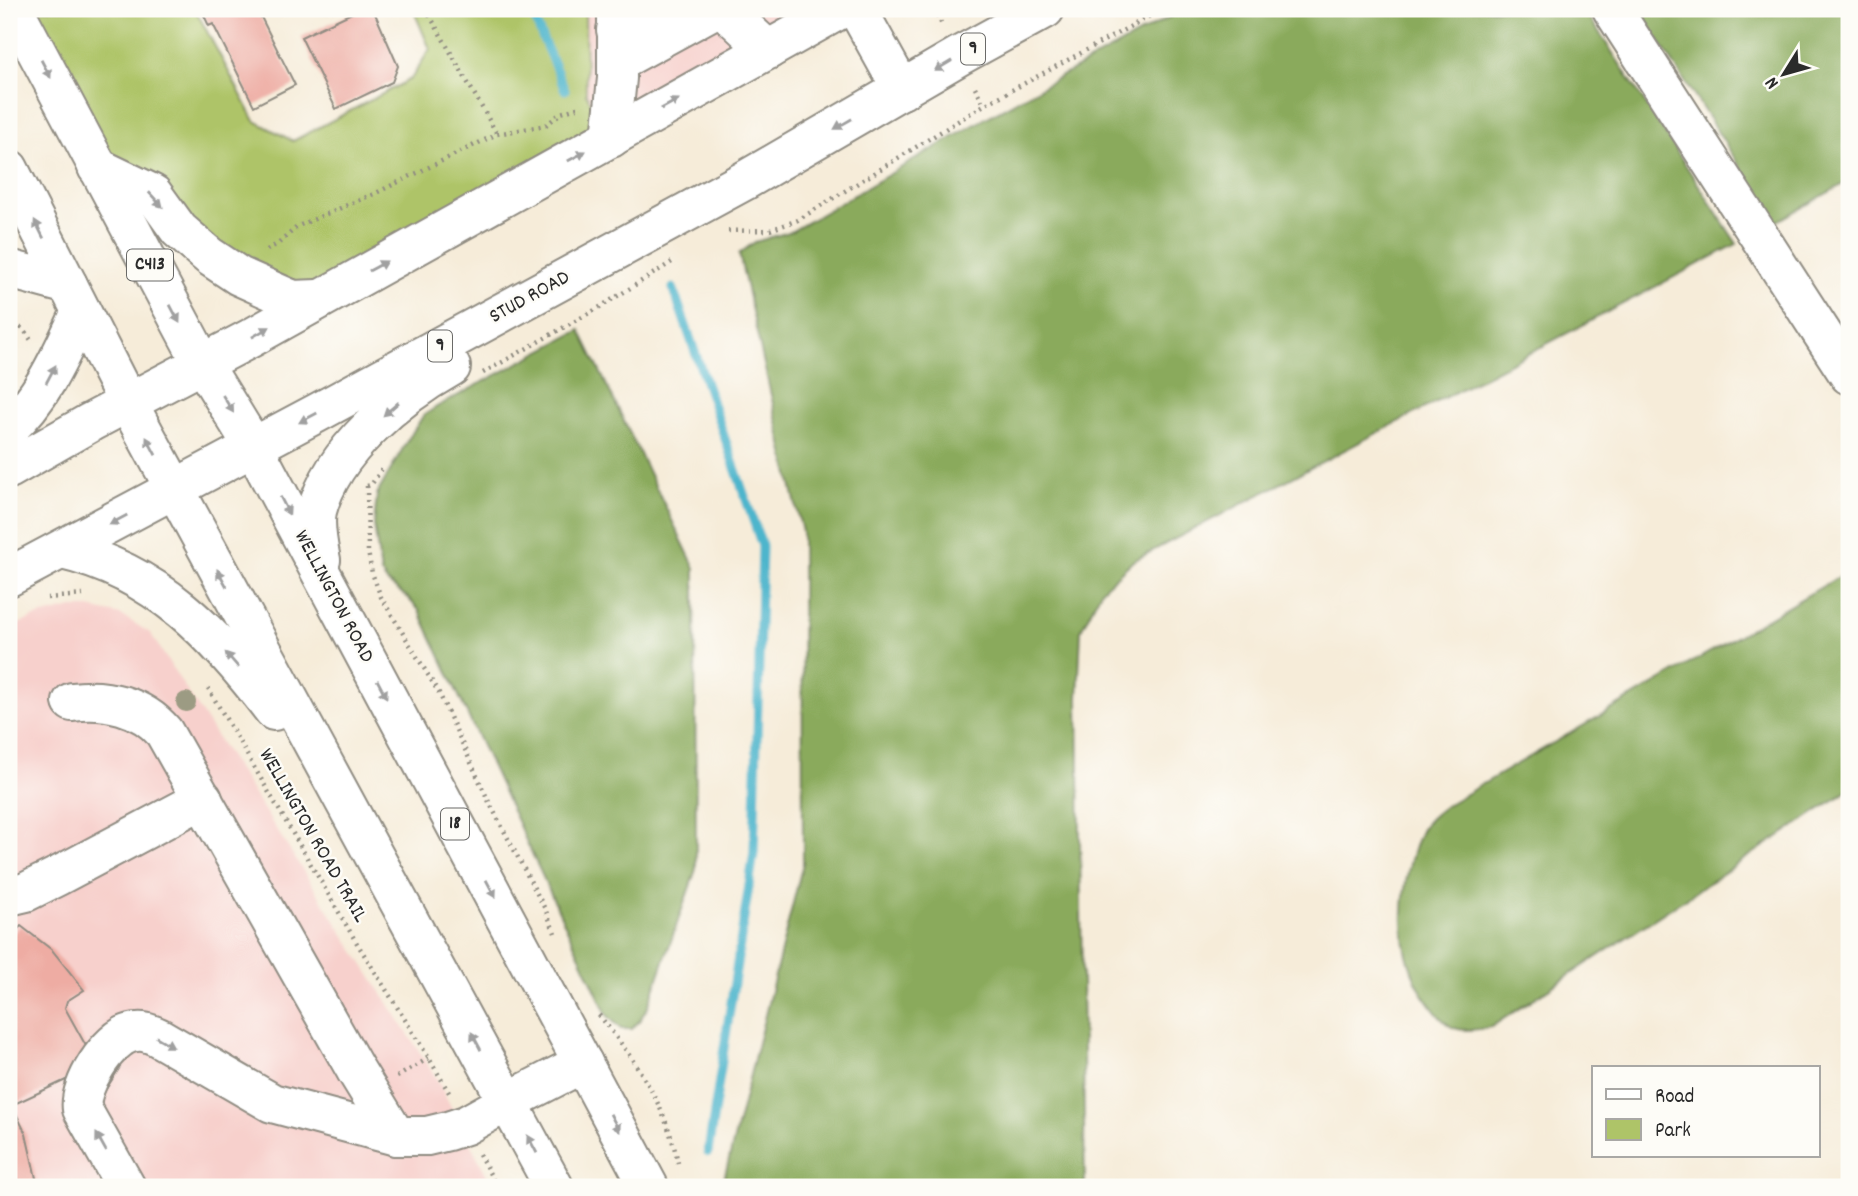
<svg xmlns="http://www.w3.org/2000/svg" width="1858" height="1196" font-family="Dekko,sans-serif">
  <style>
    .built { fill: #f7d0cc }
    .green { fill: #aec468; stroke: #6c784a; stroke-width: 2 }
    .forest { fill: #8aaa5c; stroke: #5a6a44; stroke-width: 2 }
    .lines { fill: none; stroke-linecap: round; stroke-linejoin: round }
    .stream { stroke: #4eb5cc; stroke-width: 9 }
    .building { fill: #eeaca3 }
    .minor-casing { stroke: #908c82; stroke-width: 42 }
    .major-casing { stroke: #908c82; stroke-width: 42 }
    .highway-casing { stroke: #908c82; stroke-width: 42 }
    .path { stroke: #908c82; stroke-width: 4.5; stroke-dasharray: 2 5; stroke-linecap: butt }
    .minor { stroke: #fff; stroke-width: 38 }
    .major { stroke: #fff; stroke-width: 38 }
    .highway { stroke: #fff; stroke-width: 38 }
    .tree { fill: #9c9b83 }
    .oneway { fill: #a0a0a0 }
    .labels { text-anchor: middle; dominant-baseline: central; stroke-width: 5; stroke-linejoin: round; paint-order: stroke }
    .shield { fill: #fdfcf7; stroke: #6a6a68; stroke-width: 2 }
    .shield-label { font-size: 19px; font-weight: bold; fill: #2b2b2b }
    .street-label { font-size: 21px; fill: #2b2b2b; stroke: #fdfcf7 }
  </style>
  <rect width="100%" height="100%" fill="#fdfcf7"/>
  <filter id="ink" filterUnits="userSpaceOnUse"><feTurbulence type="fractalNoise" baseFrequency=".0143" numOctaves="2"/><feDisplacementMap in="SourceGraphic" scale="14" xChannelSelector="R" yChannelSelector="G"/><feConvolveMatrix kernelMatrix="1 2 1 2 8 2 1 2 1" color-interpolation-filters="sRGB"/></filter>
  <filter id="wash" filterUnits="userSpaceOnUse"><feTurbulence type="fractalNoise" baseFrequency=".00686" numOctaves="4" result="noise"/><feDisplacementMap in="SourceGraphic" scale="28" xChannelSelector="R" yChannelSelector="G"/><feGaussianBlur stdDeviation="1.57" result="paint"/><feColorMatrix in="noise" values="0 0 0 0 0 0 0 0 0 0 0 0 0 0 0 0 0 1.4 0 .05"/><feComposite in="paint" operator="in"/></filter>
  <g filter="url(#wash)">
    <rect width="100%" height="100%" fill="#f6ecd9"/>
    <g class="built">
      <path d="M585 9H841L611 138 586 94Z"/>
      <path d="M73 608H89L121 615 150 633 435 1076 493 1187H9V628L35 617Z"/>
    </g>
    <path class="green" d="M13 9H195L255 121 293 141 411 79 430 49 413 9H585L586 94 611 138 293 300 97 167Z"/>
    <g class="forest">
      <path d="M1184 9H1584L1737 244 1133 561 1102 589 1081 630 1078 699 1085 1187H722L803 863 802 532 739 254 755 242 792 231 991 115Z"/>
      <path d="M1638 9H1849V181L1776 222Z"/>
      <path d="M580 330 695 568 696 869 648 1007 639 1021 632 1029H621L607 1015 419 610 407 597 387 582 381 573 374 525 377 494 407 441 423 416 438 406Z"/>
      <path d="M1849 571V790L1491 1027C1480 1029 1466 1032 1454 1028 1443 1023 1435 1011 1428 1002 1399 960 1398 911 1410 863 1414 850 1417 835 1425 824 1430 817 1439 811 1445 806Z"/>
    </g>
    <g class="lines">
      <g class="stream">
        <path d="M530 9 565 90"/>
        <path d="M673 288 762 546 754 853 708 1152"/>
      </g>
    </g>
    <g id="blocks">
      <g class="building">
        <path d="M201 9H232L233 11 257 9 295 85 254 106 213 24 209 26Z"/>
        <path d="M360 9H373L398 66 392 82 336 109 301 37Z"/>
        <path d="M21 926 52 950 84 990 67 1001 65 1008 86 1046 120 1067 99 1100 68 1079 12 1105 26 1134 38 1187H9V937Z"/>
      </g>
    </g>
  </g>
  <g filter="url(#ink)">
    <use href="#blocks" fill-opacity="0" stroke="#908c82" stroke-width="2"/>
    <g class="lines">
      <g class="minor-casing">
        <g id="minor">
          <path d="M724 9 768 50"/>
          <path d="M1612 9 1849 375"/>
          <path d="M616 30 655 9"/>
          <path d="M617 62 714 9"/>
          <path d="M611 138 617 78V9"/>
          <path d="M9 269 68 285"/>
          <path d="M72 702C106 697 142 706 164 732L355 1069 396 1136"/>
          <path d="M9 896 26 892 58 876 203 799"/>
          <path d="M126 1187 82 1109C78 1086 109 1038 131 1033 142 1030 149 1033 158 1037L272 1103 396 1136H427L448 1131 466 1125 509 1101"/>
        </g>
      </g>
      <g class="major-casing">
        <g id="major">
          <path d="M14 9 202 363"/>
          <path d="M857 9 902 90"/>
          <path d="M97 167 153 194 179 230 209 256 239 276 293 300 318 299"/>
          <path d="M9 169 128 403"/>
        </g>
      </g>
      <g class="highway-casing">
        <g id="highway">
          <path d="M202 363 253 446 649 1187"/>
          <path d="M128 403 554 1187"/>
          <path d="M9 428C44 396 61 354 81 312"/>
          <path d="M9 469 91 422 251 338 841 9"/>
          <path d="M62 550C158 572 216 635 274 711"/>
          <path d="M321 560C318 545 314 527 317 511 332 451 399 396 451 367"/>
          <path d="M9 577 317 413 744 181 959 56 1045 9"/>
          <path d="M509 1101 583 1063"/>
        </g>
      </g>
      <g class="path">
        <path d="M426 9 497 134"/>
        <path d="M934 9 943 27"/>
        <path d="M975 87 984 105"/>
        <path d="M728 231 770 230 798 220 984 105 1163 9"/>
        <path d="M267 250 279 243 298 226 376 193 497 134 546 125 561 113 580 107"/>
        <path d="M9 319 24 330 31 340"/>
        <path d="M483 373 600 307 672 262"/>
        <path d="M367 486 371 485 382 469"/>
        <path d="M367 486 368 552 372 573 381 597 439 693 489 802 545 909 555 933"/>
        <path d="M47 598 83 595"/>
        <path d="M208 688 355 940 429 1058 451 1096"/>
        <path d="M599 1015C636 1062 665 1102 678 1163"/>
        <path d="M397 1077 429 1058"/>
        <path d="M479 1154 497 1187"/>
      </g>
      <use href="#minor" class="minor"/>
      <use href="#major" class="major"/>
      <use href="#highway" class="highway"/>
    </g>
    <circle class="tree" cx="186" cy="702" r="10"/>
    <defs><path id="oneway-solid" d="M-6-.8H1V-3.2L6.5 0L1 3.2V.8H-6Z" transform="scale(1.75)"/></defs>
    <g class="oneway">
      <use href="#oneway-solid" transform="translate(943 66) rotate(149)"/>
      <use href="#oneway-solid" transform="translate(46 69) rotate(62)"/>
      <use href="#oneway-solid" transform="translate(670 104) rotate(-29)"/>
      <use href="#oneway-solid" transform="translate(843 124) rotate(150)"/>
      <use href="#oneway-solid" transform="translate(577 156) rotate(-29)"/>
      <use href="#oneway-solid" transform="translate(156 200) rotate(47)"/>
      <use href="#oneway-solid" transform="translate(39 229) rotate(-117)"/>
      <use href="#oneway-solid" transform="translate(378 266) rotate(-29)"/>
      <use href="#oneway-solid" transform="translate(175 314) rotate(62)"/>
      <use href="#oneway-solid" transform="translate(261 332) rotate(-30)"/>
      <use href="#oneway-solid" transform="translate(51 374) rotate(-62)"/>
      <use href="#oneway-solid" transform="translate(228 404) rotate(58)"/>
      <use href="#oneway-solid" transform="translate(391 409) rotate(139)"/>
      <use href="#oneway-solid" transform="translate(308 418) rotate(152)"/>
      <use href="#oneway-solid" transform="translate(151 446) rotate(-118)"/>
      <use href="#oneway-solid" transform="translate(285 506) rotate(63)"/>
      <use href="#oneway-solid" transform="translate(118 520) rotate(152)"/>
      <use href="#oneway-solid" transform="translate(222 578) rotate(-119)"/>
      <use href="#oneway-solid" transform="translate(232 660) rotate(-131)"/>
      <use href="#oneway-solid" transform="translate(382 689) rotate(62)"/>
      <use href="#oneway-solid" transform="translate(491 889) rotate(62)"/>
      <use href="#oneway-solid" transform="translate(476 1041) rotate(-118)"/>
      <use href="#oneway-solid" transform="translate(165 1042) rotate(30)"/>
      <use href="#oneway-solid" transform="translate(615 1123) rotate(62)"/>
      <use href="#oneway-solid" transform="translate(101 1142) rotate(-119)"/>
      <use href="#oneway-solid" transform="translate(532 1144) rotate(-118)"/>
    </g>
  </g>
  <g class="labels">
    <g class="shield">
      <rect x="961" y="33.5" width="24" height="31" rx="5"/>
      <rect x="127" y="249.5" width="46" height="31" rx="5"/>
      <rect x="428" y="330.5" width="24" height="31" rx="5"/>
      <rect x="441" y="808.5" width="28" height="31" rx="5"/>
    </g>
    <g class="shield-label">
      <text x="973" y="49">9</text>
      <text x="150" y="265">C413</text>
      <text x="440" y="346">9</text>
      <text x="455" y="824">18</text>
    </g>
    <g class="street-label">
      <text transform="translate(530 298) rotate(-29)">STUD ROAD</text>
      <text transform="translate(333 597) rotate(62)">WELLINGTON ROAD</text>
      <text transform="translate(312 836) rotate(60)">WELLINGTON ROAD TRAIL</text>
    </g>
  </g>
  <rect width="1858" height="1196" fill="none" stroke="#fdfcf7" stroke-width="35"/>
  <rect x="1592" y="1066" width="228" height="91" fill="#fdfcf7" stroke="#a9a8a5" stroke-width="2"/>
  <rect x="1606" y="1089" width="35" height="10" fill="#ffffff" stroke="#a9a8a5" stroke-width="2"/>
  <text x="1655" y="1102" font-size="21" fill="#2b2b2b">Road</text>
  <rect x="1606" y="1119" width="35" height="21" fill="#aec468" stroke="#a9a8a5" stroke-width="2"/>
  <text x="1655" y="1136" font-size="21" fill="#2b2b2b">Park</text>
  <g transform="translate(1784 74) rotate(233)" stroke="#fdfcf7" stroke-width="5" paint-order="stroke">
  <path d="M0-5L12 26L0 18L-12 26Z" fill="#2b2b2b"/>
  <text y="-10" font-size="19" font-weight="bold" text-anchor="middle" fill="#2b2b2b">N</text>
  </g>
</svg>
